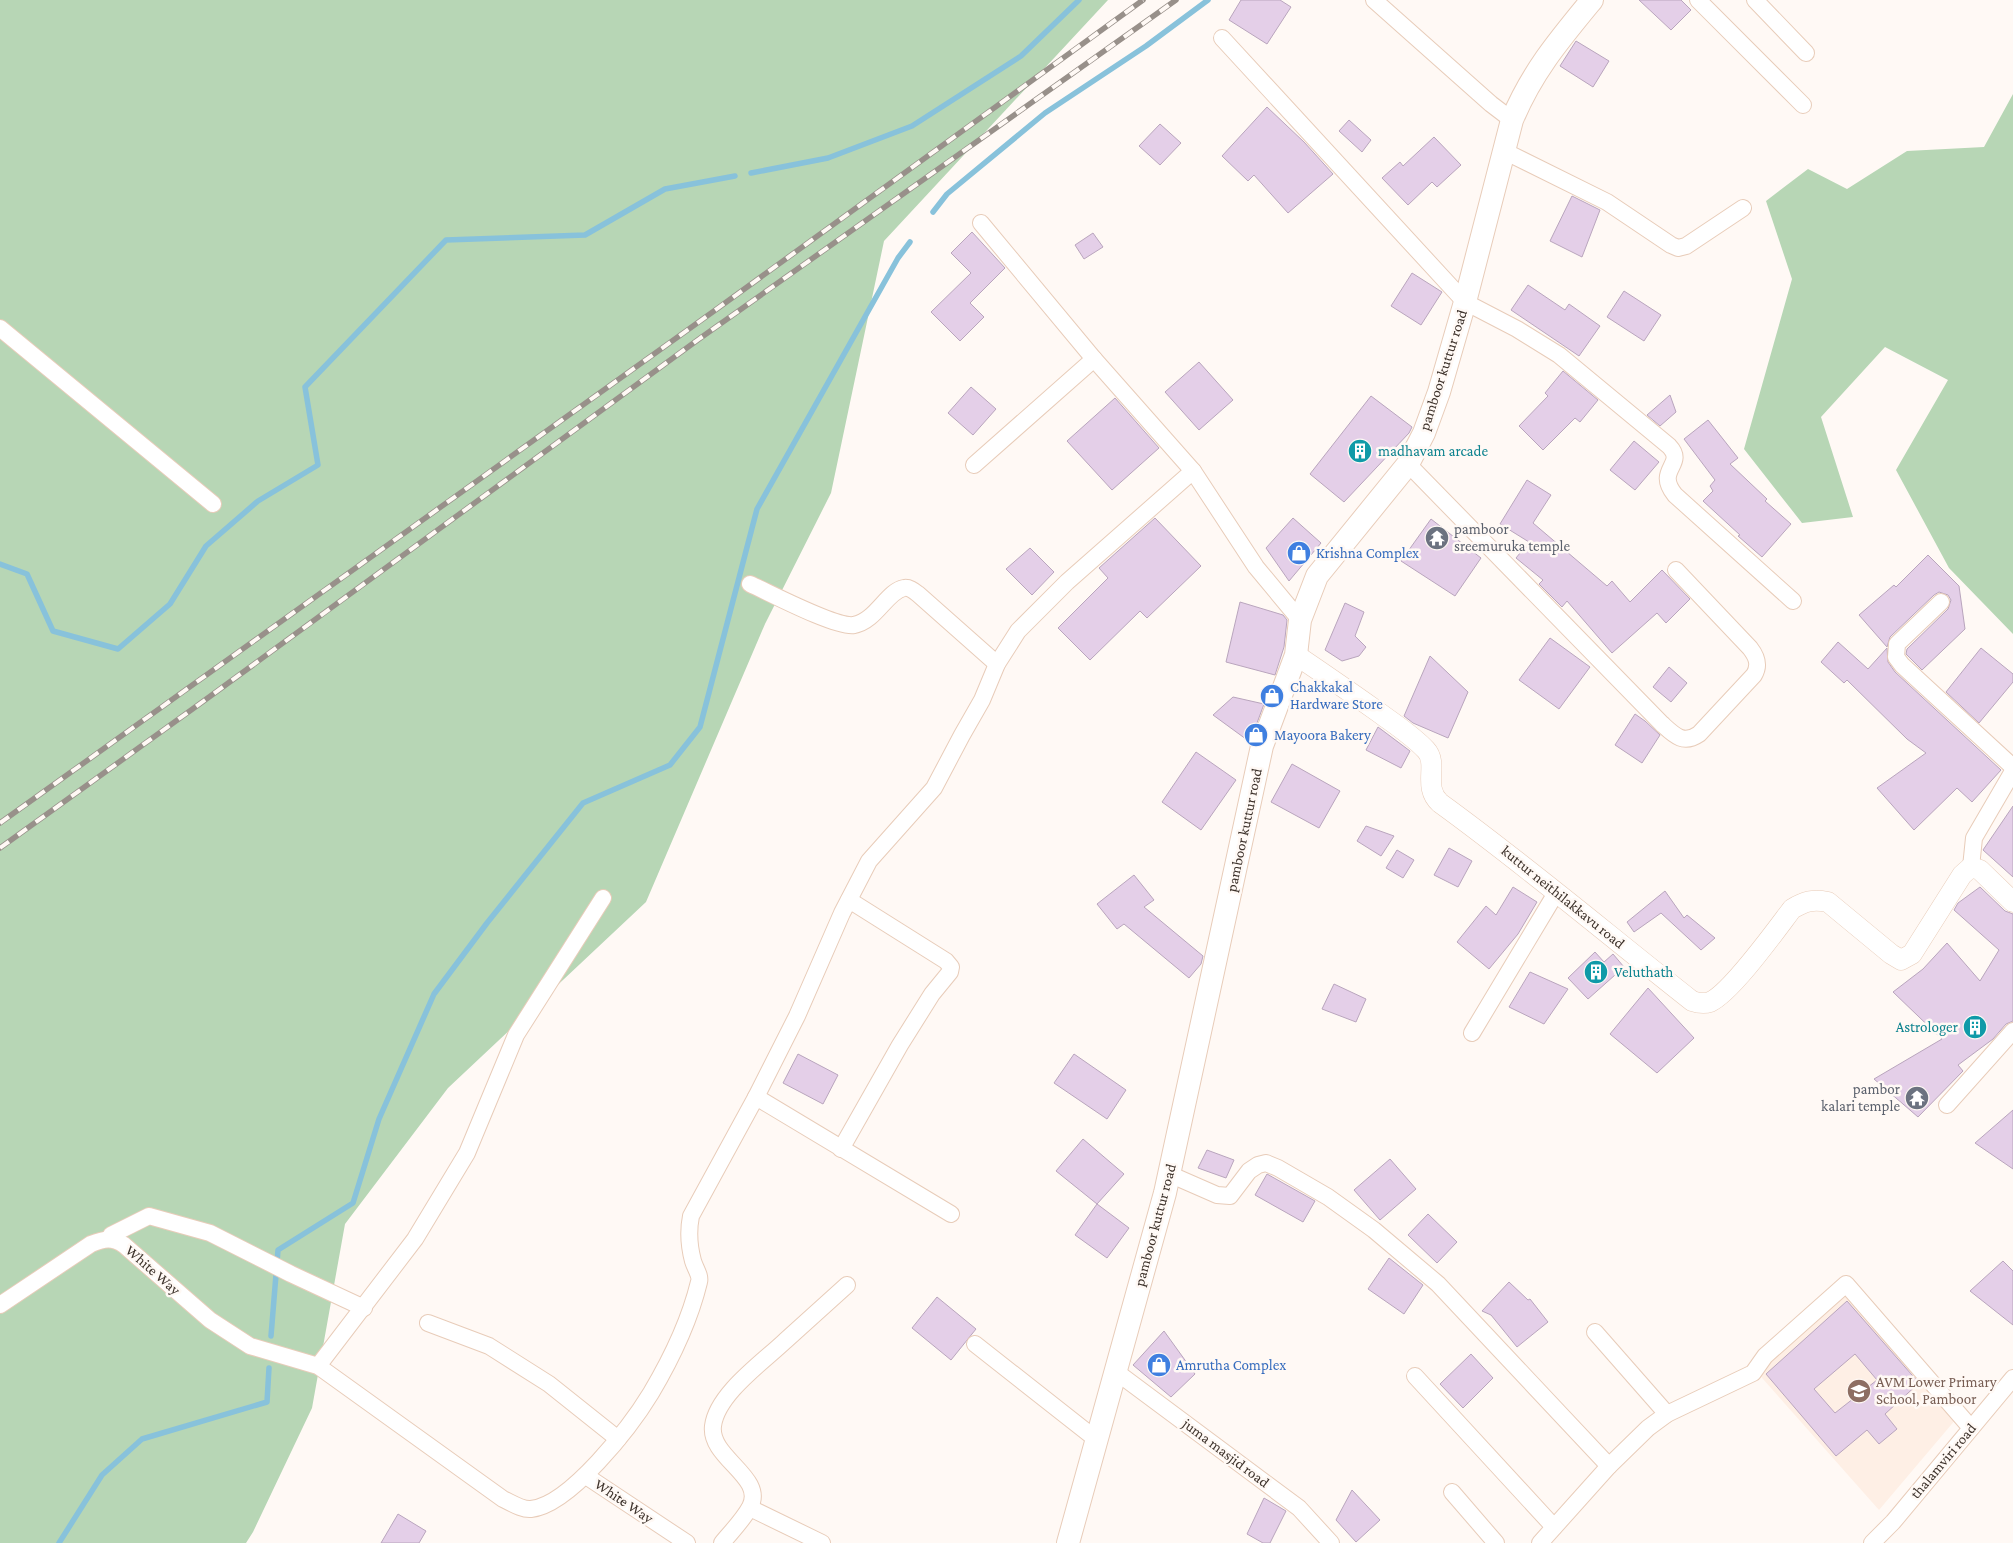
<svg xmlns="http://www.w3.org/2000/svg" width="2013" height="1543" font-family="'Crimson Pro',serif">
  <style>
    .built { fill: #feefe5 }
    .green { fill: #b7d6b5 }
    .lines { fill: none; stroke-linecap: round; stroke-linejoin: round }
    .stream { stroke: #88c2db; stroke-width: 5.5 }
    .building { fill: #e4cfe8; stroke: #b9a5bd; fill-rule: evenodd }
    .minor-casing { stroke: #e8ccb9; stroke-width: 18 }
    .tertiary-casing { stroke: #e8ccb9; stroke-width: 21 }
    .secondary-casing { stroke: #e8ccb9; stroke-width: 24 }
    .minor { stroke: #fff; stroke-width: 16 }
    .tertiary { stroke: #fff; stroke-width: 20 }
    .secondary { stroke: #fff; stroke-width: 22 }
    .rail-casing { stroke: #98908a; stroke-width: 5.5 }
    .rail { stroke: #fff9f5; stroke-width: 4; stroke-dasharray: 11; stroke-linecap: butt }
    .labels { text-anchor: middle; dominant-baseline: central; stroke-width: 5; stroke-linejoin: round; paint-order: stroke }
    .street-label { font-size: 15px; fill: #3d322b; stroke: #fff9f5 }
    .culture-label { font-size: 15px; fill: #0d838f; stroke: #fff9f5; text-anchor: start }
    .worship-label { font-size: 15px; fill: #5b616d; stroke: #fff9f5; text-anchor: start }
    .shop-label { font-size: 15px; fill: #366cbe; stroke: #fff9f5; text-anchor: start }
    .education-label { font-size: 15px; fill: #785e54; stroke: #fff9f5; text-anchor: start }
  </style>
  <rect width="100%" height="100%" fill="#fff9f5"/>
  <path class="built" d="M1852 1287 1962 1412 1879 1510 1755 1370Z"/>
  <g class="green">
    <path d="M0 0H1108L884 241 831 493 765 624 646 902 448 1088 345 1224 312 1408 253 1532 246 1543H0Z"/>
    <path d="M2013 94V634L1949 568 1896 470 1948 380 1885 347 1821 417 1853 517 1802 523 1744 449 1792 279 1766 201 1808 169 1847 189 1907 151 1984 147Z"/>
  </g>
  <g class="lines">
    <g class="stream">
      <path d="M751 173 828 158 912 126 1021 56 1079 0"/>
      <path d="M933 212 947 194 1045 113 1146 46 1208 0"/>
      <path d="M0 564 27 574 53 631 118 649 170 604 206 546 258 501 318 465 305 387 446 240 585 235 665 189 735 176"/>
      <path d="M271 1336 278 1250 353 1203 379 1119 434 994 487 923 583 803 670 765 700 727 757 509 898 258 910 242"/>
      <path d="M59 1543 102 1475 142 1439 267 1402 269 1368"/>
    </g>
  </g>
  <g class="building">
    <path d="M1241 0H1280L1291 7 1267 44 1229 20Z"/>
    <path d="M1639 0H1681L1691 10 1671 30Z"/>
    <path d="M1576 41 1609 61 1593 87 1560 66Z"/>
    <path d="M1267 107 1304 142 1333 174 1288 213 1254 175 1248 181 1222 156Z"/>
    <path d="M1349 120 1371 140 1362 152 1339 131Z"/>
    <path d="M1160 124 1181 143 1160 165 1139 146Z"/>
    <path d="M1434 137 1461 165 1437 187 1432 182 1408 205 1382 178 1400 162 1403 166Z"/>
    <path d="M1572 196 1600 210 1582 257 1550 241Z"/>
    <path d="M972 232 1005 268 970 303 984 317 960 341 931 312 971 273 951 253Z"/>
    <path d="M1093 233 1103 247 1084 259 1075 245Z"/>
    <path d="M1412 273 1442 292 1421 325 1391 306Z"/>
    <path d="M1528 285 1565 310 1569 304 1600 326 1579 356 1511 310Z"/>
    <path d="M1624 291 1661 315 1644 341 1607 317Z"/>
    <path d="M1199 362 1233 400 1199 430 1165 392Z"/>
    <path d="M1563 371 1598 400 1580 422 1575 418 1543 450 1519 426 1548 396 1545 393Z"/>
    <path d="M971 387 996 409 973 435 948 413Z"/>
    <path d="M1670 395 1676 412 1660 426 1647 415Z"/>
    <path d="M1371 396 1412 427 1409 433 1344 502 1310 474Z"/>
    <path d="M1115 398 1159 448 1112 490 1067 441Z"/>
    <path d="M1708 420 1738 458 1730 464 1767 499 1765 501 1791 524 1762 557 1738 536 1740 535 1703 501 1713 491 1710 486 1715 480 1684 439Z"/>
    <path d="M1634 441 1659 462 1635 490 1610 470Z"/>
    <path d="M1527 480 1551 495 1533 523 1607 586 1612 581 1630 602 1662 570 1690 599 1666 623 1657 613 1612 653 1567 601 1562 607 1539 584 1543 580 1516 558 1529 542 1500 524Z"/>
    <path d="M1155 518 1201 566 1147 618 1140 611 1090 660 1058 628 1108 578 1099 568Z"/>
    <path d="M1293 518 1321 543 1289 581 1266 548Z"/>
    <path d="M1431 519 1481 558 1455 596 1401 561Z"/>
    <path d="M1030 548 1054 572 1032 595 1006 569Z"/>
    <path d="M1928 555 1959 586 1965 629 1922 670 1906 654 1907 649 1948 609 1951 600 1948 595 1939 592 1934 595 1890 637 1887 647 1859 615 1894 585 1896 587Z"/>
    <path d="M1240 602 1283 615 1287 620 1284 647 1275 675 1226 662Z"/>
    <path d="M1345 603 1364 612 1355 636 1366 647 1359 656 1342 661 1325 650Z"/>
    <path d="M1550 638 1590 667 1559 709 1519 680Z"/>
    <path d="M1838 642 1868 669 1887 648 1888 662 1895 672 2001 770 1972 802 1957 788 1914 830 1877 788 1926 753 1907 739 1847 680 1844 683 1821 662Z"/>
    <path d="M1981 648 2013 674V682L1979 723 1946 692Z"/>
    <path d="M1430 656 1468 692 1448 738 1413 723 1404 716Z"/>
    <path d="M1669 667 1687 683 1671 702 1653 687Z"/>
    <path d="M1233 697 1264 704 1250 742 1213 715Z"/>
    <path d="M1635 714 1645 721 1660 735 1642 763 1615 745Z"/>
    <path d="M1378 727 1410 751 1401 768 1366 750Z"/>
    <path d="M1196 752 1236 780 1201 830 1162 802Z"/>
    <path d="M1292 764 1340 791 1319 828 1271 802Z"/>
    <path d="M2013 806V877L1983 850Z"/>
    <path d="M1366 826 1394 836 1381 856 1357 841Z"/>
    <path d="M1449 848 1472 861 1458 887 1434 875Z"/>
    <path d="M1397 850 1414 860 1403 878 1386 868Z"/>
    <path d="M1134 875 1154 900 1144 907 1203 956 1201 964 1189 978 1124 924 1117 929 1097 904Z"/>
    <path d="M1513 887 1537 902 1518 934 1489 969 1457 942 1486 906 1496 915Z"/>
    <path d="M1980 887 2005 911 2013 914V1021L2006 1024 1993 1039 1958 1065 1963 1071 1918 1117 1874 1079 1942 1039 1893 992 1923 969 1947 943 1980 981 1999 950 1954 910 1958 903Z"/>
    <path d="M1665 891 1684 918 1687 915 1715 938 1701 950 1661 913 1634 932 1627 922Z"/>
    <path d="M1595 952 1604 962 1613 954 1624 967 1588 999 1568 978Z"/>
    <path d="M1530 972 1568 989 1544 1024 1509 1007Z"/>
    <path d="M1334 984 1366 999 1356 1022 1322 1009Z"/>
    <path d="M1648 988 1694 1038 1657 1073 1610 1034Z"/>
    <path d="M798 1054 838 1075 823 1104 783 1083Z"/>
    <path d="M1074 1054 1126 1090 1107 1119 1054 1083Z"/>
    <path d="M2013 1110V1169L1975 1143Z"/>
    <path d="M1083 1139 1124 1174 1097 1204 1056 1171Z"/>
    <path d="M1207 1150 1234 1160 1226 1178 1198 1168Z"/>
    <path d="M1390 1159 1416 1189 1380 1220 1354 1190Z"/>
    <path d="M1267 1174 1315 1201 1303 1222 1255 1195Z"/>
    <path d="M1097 1204 1129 1228 1107 1258 1075 1235Z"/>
    <path d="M1428 1214 1457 1242 1437 1263 1408 1235Z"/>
    <path d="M1389 1258 1423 1285 1404 1314 1368 1289Z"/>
    <path d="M2003 1261 2013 1271V1325L1970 1291Z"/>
    <path d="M1509 1282 1528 1300 1530 1299 1548 1322 1517 1347 1491 1315 1482 1311Z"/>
    <path d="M937 1297 976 1329 951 1360 912 1328Z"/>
    <path d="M1847 1301 1919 1383 1885 1414 1897 1429 1879 1444 1867 1430 1836 1456 1766 1374ZM1855 1354 1877 1380 1835 1413 1814 1389Z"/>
    <path d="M1164 1331 1195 1374 1171 1397 1133 1365Z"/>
    <path d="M1471 1354 1493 1378 1463 1408 1440 1384Z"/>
    <path d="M1352 1490 1380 1520 1356 1542 1336 1520Z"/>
    <path d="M1264 1498 1286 1511 1270 1543H1263L1247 1534Z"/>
    <path d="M398 1514 426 1531 419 1543H381Z"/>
  </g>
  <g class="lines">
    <g class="minor-casing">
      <g id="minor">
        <path d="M1374 0 1491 104 1512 120"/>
        <path d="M1698 0 1803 105"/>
        <path d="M1755 0 1806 53"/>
        <path d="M1222 38 1465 302 1517 329 1559 355 1669 446C1687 465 1654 469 1675 495L1793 601"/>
        <path d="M1504 151 1607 202 1671 245 1678 248 1686 246 1743 208"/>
        <path d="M981 223 1094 359 1193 471 1256 567 1300 620"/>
        <path d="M0 328 213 504"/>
        <path d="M1408 464 1662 724C1674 735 1683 745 1699 734L1754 675C1760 665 1757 657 1750 648L1676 570"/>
        <path d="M974 465 1094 359"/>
        <path d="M750 584C770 593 836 628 854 625 876 621 887 591 904 588 909 587 914 591 918 594L997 664"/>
        <path d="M1941 602 1897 644 1896 657 1902 665 2013 767"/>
        <path d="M1971 867 1974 838 2013 771"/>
        <path d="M1472 1033 1556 893"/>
        <path d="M756 1097 951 1214"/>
        <path d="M1947 1105 2013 1031"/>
        <path d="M841 1149 900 1045 932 994 950 972 951 967 946 961 849 900"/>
        <path d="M1169 1174 1217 1195 1230 1196 1249 1171 1258 1165 1266 1163 1278 1168 1328 1197 1374 1230 1438 1284 1609 1466"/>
        <path d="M111 1235 149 1216 210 1233 291 1274 364 1308"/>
        <path d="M0 1305 91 1244C104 1239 112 1237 124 1245L210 1320 250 1346 318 1366 503 1499C510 1502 522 1510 531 1509 570 1505 631 1426 651 1393 670 1361 690 1319 699 1282 701 1276 695 1268 693 1261 689 1246 688 1231 691 1216L756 1097 797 1016 842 913 869 861 934 788 962 735 982 700 997 664 1018 631 1067 582 1193 471"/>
        <path d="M428 1323 489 1346 549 1384 618 1439"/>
        <path d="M1595 1332 1667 1414"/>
        <path d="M975 1344 1097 1440"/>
        <path d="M318 1366 415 1239 467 1153 516 1035 603 898"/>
        <path d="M1115 1371 1299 1508 1331 1543"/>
        <path d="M1415 1376 1554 1527"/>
        <path d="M586 1476 687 1543"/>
        <path d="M1452 1492 1496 1543"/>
        <path d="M750 1508 822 1543"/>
        <path d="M722 1543C731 1532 743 1520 750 1507 766 1477 709 1458 713 1426 717 1394 763 1362 785 1341 806 1322 827 1303 847 1285"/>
        <path d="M1540 1543 1609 1466 1648 1428 1667 1414 1753 1373 1765 1356 1846 1284 1971 1428"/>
        <path d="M1872 1543 1893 1522 2013 1378"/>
      </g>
    </g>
    <g class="tertiary-casing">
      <path id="tertiary" d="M1296 655C1324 674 1353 694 1381 714 1396 725 1413 736 1426 750 1439 764 1422 787 1440 803 1527 866 1608 935 1692 1001 1698 1003 1704 1004 1710 1002 1731 993 1776 930 1792 909 1805 901 1813 899 1828 902L1891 954 1901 960 1912 954 1962 875 1971 867 1980 870 2013 902"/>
    </g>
    <g class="secondary-casing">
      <path id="secondary" d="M1068 1543 1165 1193 1262 746 1296 655 1300 620 1317 576 1408 464 1424 433 1439 392 1465 302 1512 120C1532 72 1559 40 1592 0"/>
    </g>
    <use href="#minor" class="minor"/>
    <use href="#tertiary" class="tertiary"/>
    <use href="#secondary" class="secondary"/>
    <g class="rail-casing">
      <g id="rail">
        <path d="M0 823 714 311 1143 0"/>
        <path d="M0 848 205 700 699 339 1176 0"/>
      </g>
    </g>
    <use href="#rail" class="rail"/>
  </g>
  <defs>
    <g id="building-disc" transform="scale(1.25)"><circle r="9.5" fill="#0f9aa8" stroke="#fff9f5"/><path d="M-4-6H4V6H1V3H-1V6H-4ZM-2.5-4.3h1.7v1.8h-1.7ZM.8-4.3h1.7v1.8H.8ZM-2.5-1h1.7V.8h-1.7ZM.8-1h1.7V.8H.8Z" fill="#fff"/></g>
    <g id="temple-disc" transform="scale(1.25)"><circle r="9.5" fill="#6b7280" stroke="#fff9f5"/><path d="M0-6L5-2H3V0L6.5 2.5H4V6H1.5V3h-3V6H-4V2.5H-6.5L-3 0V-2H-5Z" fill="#fff"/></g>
    <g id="shop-disc" transform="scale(1.25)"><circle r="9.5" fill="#3f7fe0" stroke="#fff9f5"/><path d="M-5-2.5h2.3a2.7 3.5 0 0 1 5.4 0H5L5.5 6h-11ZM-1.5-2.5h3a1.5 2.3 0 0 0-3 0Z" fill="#fff"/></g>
    <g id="school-disc" transform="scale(1.25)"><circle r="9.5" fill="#8d6e63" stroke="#fff9f5"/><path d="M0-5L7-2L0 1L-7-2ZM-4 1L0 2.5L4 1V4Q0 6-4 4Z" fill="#fff"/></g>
  </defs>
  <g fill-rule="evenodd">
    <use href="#building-disc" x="1360" y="451"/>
    <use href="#temple-disc" x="1437" y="538"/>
    <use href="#shop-disc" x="1299" y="553"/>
    <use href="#shop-disc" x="1272" y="696"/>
    <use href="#shop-disc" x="1256" y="735"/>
    <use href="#building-disc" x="1596" y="972"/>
    <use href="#building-disc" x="1975" y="1027"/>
    <use href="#temple-disc" x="1917" y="1098"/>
    <use href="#shop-disc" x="1159" y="1365"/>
    <use href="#school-disc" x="1859" y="1391"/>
  </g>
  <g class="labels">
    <g class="street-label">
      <text transform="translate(1443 370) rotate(-72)">pamboor kuttur road</text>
      <text transform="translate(1244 830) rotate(-78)">pamboor kuttur road</text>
      <text transform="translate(1563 897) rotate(39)">kuttur neithilakkavu road</text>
      <text transform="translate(1155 1225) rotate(-75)">pamboor kuttur road</text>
      <text transform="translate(153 1270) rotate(41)">White Way</text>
      <text transform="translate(1226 1453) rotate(37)">juma masjid road</text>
      <text transform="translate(1943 1461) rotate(-50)">thalamviri road</text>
      <text transform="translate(624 1501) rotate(34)">White Way</text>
    </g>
    <g class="culture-label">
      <text x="1378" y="451">madhavam arcade</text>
      <text x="1614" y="972">Veluthath</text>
      <text x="1958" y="1027" text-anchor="end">Astrologer</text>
    </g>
    <g class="worship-label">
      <text x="1454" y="529">pamboor<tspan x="1454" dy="17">sreemuruka temple</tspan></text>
      <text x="1900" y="1089" text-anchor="end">pambor<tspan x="1900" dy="17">kalari temple</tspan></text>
    </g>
    <g class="shop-label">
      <text x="1316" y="553">Krishna Complex</text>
      <text x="1290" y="687">Chakkakal<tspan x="1290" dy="17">Hardware Store</tspan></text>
      <text x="1274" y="735">Mayoora Bakery</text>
      <text x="1176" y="1365">Amrutha Complex</text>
    </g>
    <g class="education-label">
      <text x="1876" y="1382">AVM Lower Primary<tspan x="1876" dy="17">School, Pamboor</tspan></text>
    </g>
  </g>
</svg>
